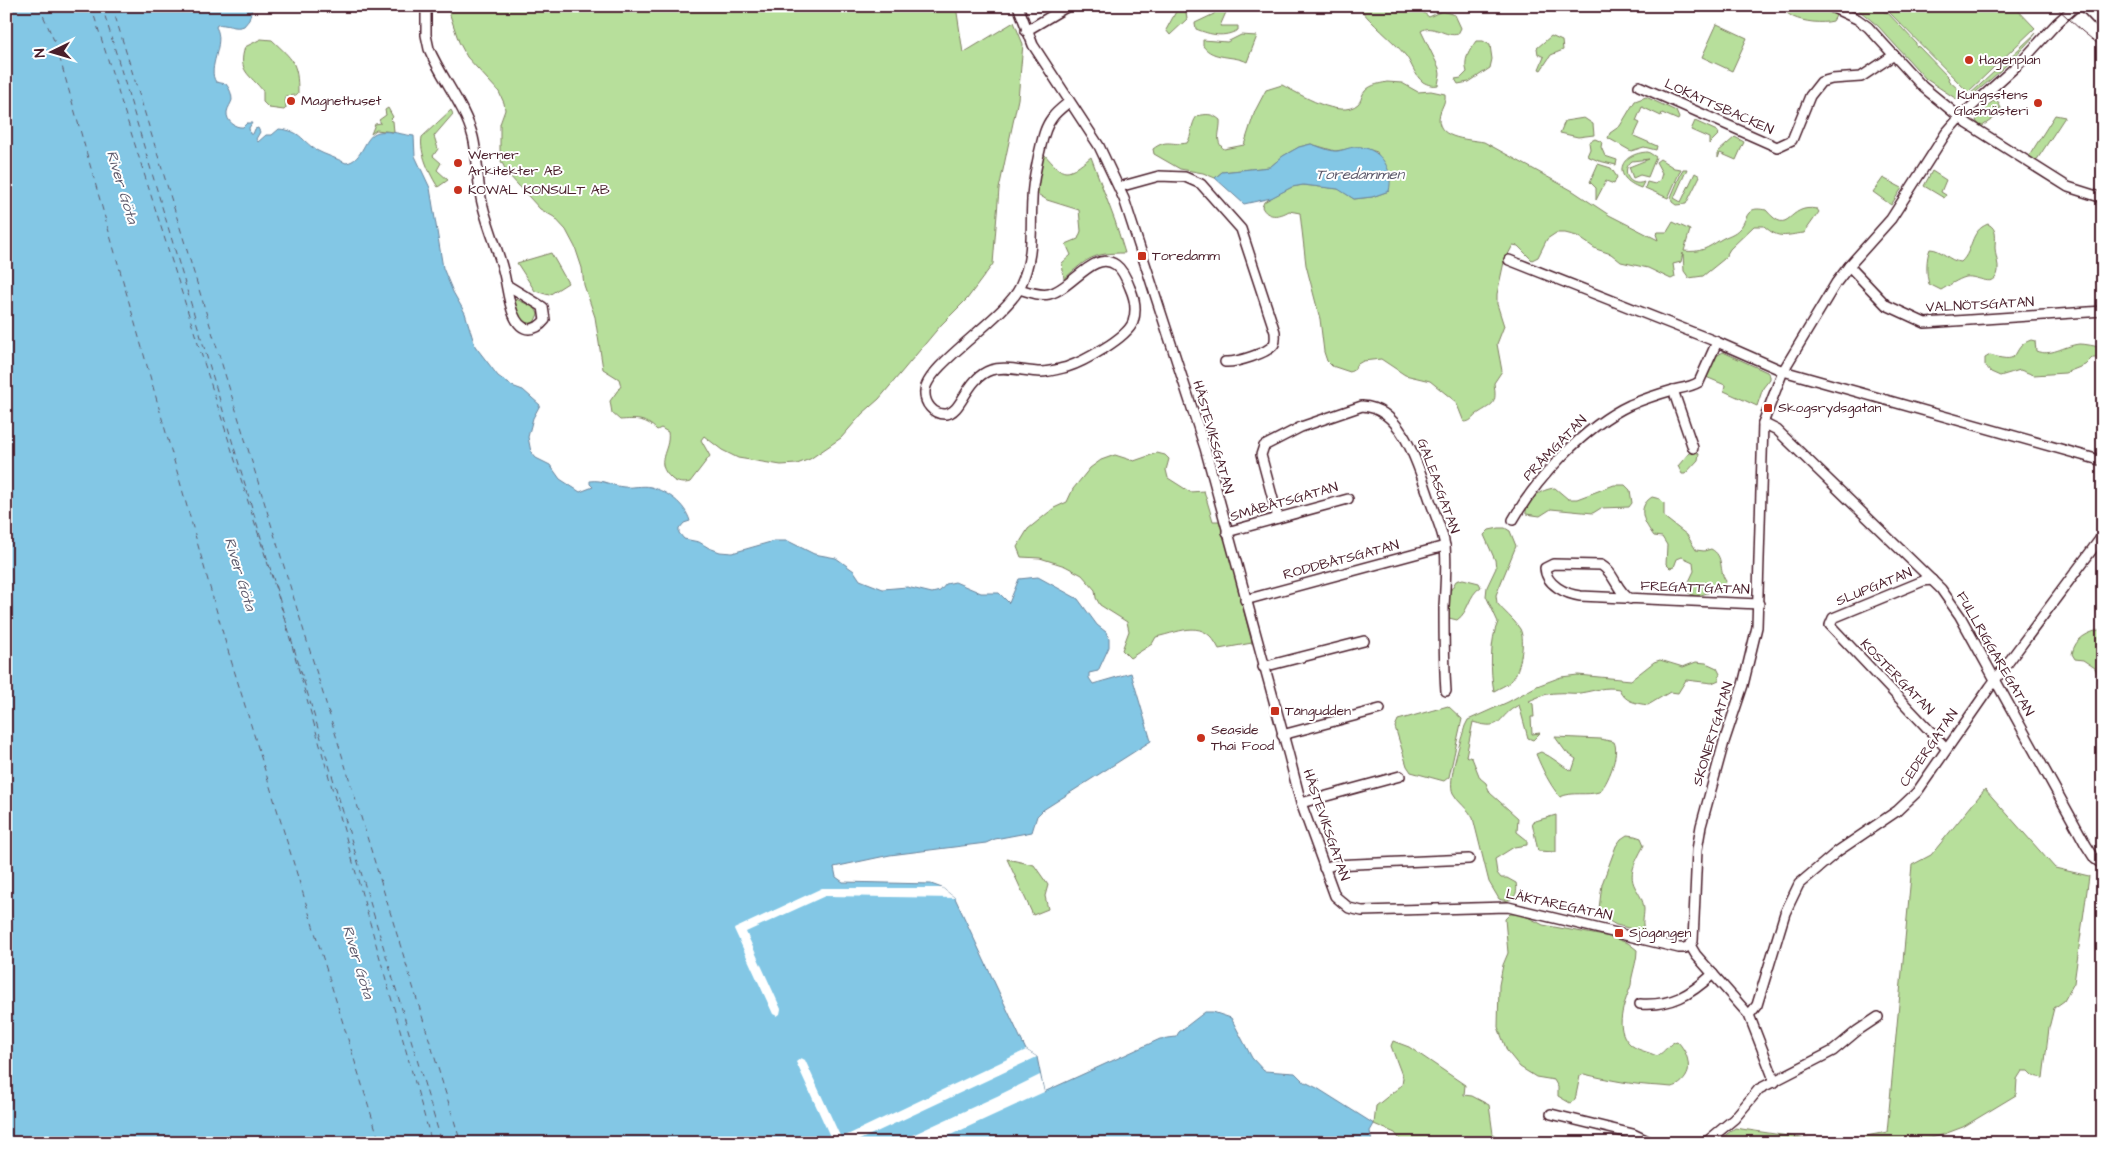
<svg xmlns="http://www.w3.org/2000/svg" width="2109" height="1149" font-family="'Architects Daughter',sans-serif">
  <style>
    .green { fill: #b7df9b; stroke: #807f63 }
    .water { fill: #83c7e5; stroke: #6c849b }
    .pier { fill: #fff }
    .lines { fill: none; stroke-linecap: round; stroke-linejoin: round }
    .ferry { stroke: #5e5a6c; stroke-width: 1; stroke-dasharray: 6 5; stroke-linecap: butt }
    .minor-casing { stroke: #4a1f2b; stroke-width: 12 }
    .minor { stroke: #fff; stroke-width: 9 }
    .tram { stroke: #4a1f2b; stroke-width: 1 }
    .poi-dot { fill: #c8321e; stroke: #fff; stroke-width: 2 }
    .labels { text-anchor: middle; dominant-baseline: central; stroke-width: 4; stroke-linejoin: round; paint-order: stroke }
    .poi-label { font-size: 14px; fill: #4a1f2b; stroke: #fff; text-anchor: start }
    .street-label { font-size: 14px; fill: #4a1f2b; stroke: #fff }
    .water-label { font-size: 15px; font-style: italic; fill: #5e5a6c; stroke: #fff }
  </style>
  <rect width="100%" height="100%" fill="#fff"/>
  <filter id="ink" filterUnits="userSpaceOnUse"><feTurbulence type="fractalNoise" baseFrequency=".02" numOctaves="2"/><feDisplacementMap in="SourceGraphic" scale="10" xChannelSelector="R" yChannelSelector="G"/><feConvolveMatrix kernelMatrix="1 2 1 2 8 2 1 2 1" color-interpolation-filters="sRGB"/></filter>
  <g filter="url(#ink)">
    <g class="green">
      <path d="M447 6H956L963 53 1014 22 1023 44 1018 99 999 189 993 264 967 299 941 325 879 399 862 414 841 438 810 459 797 464 781 465 738 458 722 450 704 436 701 440 710 456 690 482C684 484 677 483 672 479 652 461 671 452 668 432L661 428 657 430C645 418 636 419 620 420L612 413 610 401 621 386 619 379 603 369 595 317 584 285 582 268 575 247 566 230 554 217 540 209 508 174 501 161 500 149V124L505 110 504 103 499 92 467 57 459 42Z"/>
      <path d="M1179 6H1185L1187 19 1170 35 1166 30Z"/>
      <path d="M1217 6H1226L1227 10 1220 26H1238V30C1224 38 1211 35 1196 29L1195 23 1214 14Z"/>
      <path d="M1358 6H1415L1429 17 1442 11 1455 15 1461 28 1458 34C1446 38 1433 23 1421 31L1439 68 1440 74 1438 85C1433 86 1428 85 1423 82 1415 76 1412 64 1406 56 1391 38 1372 25 1358 6Z"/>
      <path d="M1777 6H1796C1806 19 1823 0 1836 16L1833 21C1822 24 1804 22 1793 17 1787 14 1784 9 1777 6Z"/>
      <path d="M1854 6H1881L1884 12H1887L1916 43V46L1919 47 1949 78 1948 80 1967 97 2036 33C2028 45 1978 94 1965 99 1962 100 1961 100 1958 100L1926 79 1878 26Z"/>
      <path d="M1883 6H2014L2035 28 1968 92Z"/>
      <path d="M1717 24 1747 38 1732 71 1702 57Z"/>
      <path d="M1241 35 1257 36 1247 62C1234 55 1213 60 1203 46V40L1227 42Z"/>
      <path d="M1551 36 1562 41 1563 50 1551 55 1541 70 1539 69 1544 57 1538 54 1537 48Z"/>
      <path d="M261 39 272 40C293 60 298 62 298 93L296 95 285 96 286 108 284 110 269 108 263 102V91C250 74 237 72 245 47Z"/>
      <path d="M1476 41H1483L1490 45 1492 59 1490 68 1469 82 1458 84 1455 79 1461 78 1467 72C1463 60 1469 51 1476 41Z"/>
      <path d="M1387 82 1402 83 1418 92 1431 91 1445 94C1446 102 1442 106 1440 113 1433 139 1467 139 1484 142L1573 191 1609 215 1658 240 1656 234 1658 232H1667L1673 222 1690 230 1684 251C1701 253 1707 248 1720 240 1728 235 1734 235 1740 228 1745 223 1745 216 1751 211 1755 208 1760 209 1766 210 1791 239 1786 203 1817 209L1819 212 1804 233C1785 235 1779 240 1764 226H1754L1730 249 1724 259 1703 276 1689 278 1684 271 1683 253 1681 262 1673 264 1675 277 1671 279 1648 268 1621 262 1611 254 1596 249 1577 236 1565 233H1556L1547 239 1538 257 1532 260 1518 246 1513 245 1504 262 1497 294V304L1504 326 1497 344 1502 371 1494 383C1497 405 1494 403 1477 414 1472 418 1471 422 1464 422L1456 402 1430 381 1405 375 1381 359 1363 361 1356 365 1355 369 1350 372 1332 366 1327 361 1324 352 1320 319 1306 265 1300 213 1289 211C1279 217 1267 218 1262 207L1264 202 1276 195 1292 187 1303 185 1339 189 1354 199 1372 197 1389 191 1377 152 1361 147 1335 151 1311 144 1299 147 1283 156 1270 167 1222 172 1215 178 1203 173 1180 169 1154 154 1153 149C1167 138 1172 146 1187 143 1193 134 1190 125 1197 116 1206 114 1212 113 1220 120 1221 131 1214 141 1224 149L1244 145 1255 111 1266 90 1282 85C1300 94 1340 120 1358 104 1361 101 1361 98 1363 94 1368 85 1378 84 1387 82Z"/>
      <path d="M1646 97 1676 111 1679 118 1678 120 1662 113 1661 116 1642 107 1636 121 1640 123 1634 136 1657 146 1656 150 1644 147 1631 151 1608 138 1610 133 1620 126 1635 101Z"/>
      <path d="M1997 100 2002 110 1997 107 1993 113 1997 116 1981 127 1976 121 1980 112 1993 101 1995 102Z"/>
      <path d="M388 108 393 117 390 120 393 121 394 132 376 130 371 134 375 124 381 123 379 120 386 115 385 110Z"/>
      <path d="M451 110 453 114 434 136 438 149 433 156 441 163 437 170 448 180 438 187C430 175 419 152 422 137Z"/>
      <path d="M2055 115 2065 117 2036 161 2029 156Z"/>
      <path d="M1584 118 1593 124 1594 135 1578 137 1560 133 1565 121Z"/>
      <path d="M1695 121 1717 131 1719 134 1709 144V138L1691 130Z"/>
      <path d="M1735 137 1744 142 1736 160 1720 153 1718 158V152Z"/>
      <path d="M1595 139 1602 142 1601 147 1605 156 1617 160 1616 165 1599 161 1587 156 1590 149 1589 142Z"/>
      <path d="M1648 152 1656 157 1648 177 1640 175 1633 178 1629 167 1649 159 1632 161C1620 170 1629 188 1644 182L1641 188C1610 177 1620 153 1648 152Z"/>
      <path d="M1044 154C1065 178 1066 177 1091 157L1115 221 1125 253C1092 253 1088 258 1064 279L1062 263 1071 255 1066 244 1078 239 1081 231 1079 210 1047 200 1036 193Z"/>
      <path d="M1660 159 1674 168 1681 169 1668 198 1645 188 1647 182 1655 184 1660 180 1662 173 1656 162Z"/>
      <path d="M1598 164 1611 168 1617 177 1614 184 1606 181 1596 200V188L1590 182Z"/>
      <path d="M1683 169H1687L1674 198 1681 202 1695 173 1700 176 1686 204 1676 205 1672 202 1671 197Z"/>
      <path d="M1932 171 1946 180 1941 192 1946 195 1944 198 1924 186Z"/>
      <path d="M1883 178 1902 188 1891 205 1873 192Z"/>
      <path d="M1988 224C1998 229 1995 238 1995 248 1995 255 1999 264 1998 271 1995 290 1978 275 1966 277 1958 279 1948 286 1941 290L1929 284C1926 274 1926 258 1930 249 1942 249 1948 261 1961 262 1974 250 1969 231 1988 224Z"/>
      <path d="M551 253 568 283 549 295 535 291 517 263Z"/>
      <path d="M512 297 535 308 538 314 534 323 525 325 520 320Z"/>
      <path d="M2031 340 2035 341 2036 351C2051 357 2063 346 2079 344 2086 344 2095 346 2103 348V358H2092L2085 365 2065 373 2034 375 2020 370 2000 376 1991 372 1985 365V358L1990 355C2026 366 2008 348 2031 340Z"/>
      <path d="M1723 352 1767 372 1770 376V379L1763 388 1757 406 1724 391 1725 385 1706 377 1716 356Z"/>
      <path d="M1695 451 1699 454 1698 460 1685 474H1682L1678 466 1689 453Z"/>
      <path d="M1157 453 1165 455 1169 459 1166 470 1168 478 1190 492 1204 491 1213 521H1221L1252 643 1219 649C1204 618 1183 631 1156 637L1152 644 1130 658 1122 650 1129 631 1127 622 1100 605 1096 598 1095 590 1082 575 1065 566 1040 558 1021 557 1017 547 1028 529 1054 508 1067 502 1073 489 1090 468 1101 460 1115 455 1134 461Z"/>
      <path d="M1614 485H1625L1630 490 1632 503 1629 507 1601 508 1593 513 1551 509 1540 516 1526 514C1525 500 1541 489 1555 488L1568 499H1577Z"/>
      <path d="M1652 497 1660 499 1664 503V517L1687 535 1696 550 1704 551 1711 549C1725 556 1718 571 1726 581L1724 589C1719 591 1716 591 1711 592 1701 594 1698 599 1687 592L1686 588 1694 571 1693 562 1682 557 1677 559 1674 567 1670 568 1666 564 1667 545 1662 537 1654 536C1645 524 1635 508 1652 497Z"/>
      <path d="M1499 528H1505L1510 531 1516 546 1496 595 1497 603C1504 612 1514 619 1520 629 1526 640 1520 673 1511 681 1507 685 1499 688 1494 691 1490 672 1490 639 1498 622L1486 596 1487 587 1496 568 1495 560 1484 535 1489 530Z"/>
      <path d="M1463 579 1479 583 1481 587C1468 595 1469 612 1457 620L1449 618V593L1456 581Z"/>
      <path d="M2103 629V717C2094 699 2104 688 2095 668L2083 660 2075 659 2072 654C2075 638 2088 632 2103 629Z"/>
      <path d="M1660 660 1683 667 1696 662 1706 663 1717 668 1720 674 1719 680 1712 683 1686 680 1678 693 1670 692 1648 705C1635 703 1625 702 1619 689 1605 686 1594 691 1580 693 1572 694 1564 692 1556 693 1547 693 1538 697 1529 701L1533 704 1534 717H1531L1532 734 1540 733 1533 740 1528 738 1519 705C1496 716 1505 732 1473 722L1466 756 1472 758 1480 778 1486 783 1490 793 1518 818 1517 832 1527 840V845L1514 847 1495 859 1497 873 1501 878H1507L1516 883C1519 895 1512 904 1499 899L1489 882 1473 818C1468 808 1458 803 1453 793 1447 781 1461 740 1465 726L1468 720 1508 702 1537 686 1561 677 1578 675 1631 680 1654 662Z"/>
      <path d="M1448 706 1462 719 1449 777 1444 781 1411 772 1407 766 1395 727 1398 720Z"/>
      <path d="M1555 737 1601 739 1614 742C1620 753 1608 784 1599 792 1586 796 1573 791 1560 797 1550 785 1542 769 1536 754L1541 752C1553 757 1561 766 1572 771L1576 759 1566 752Z"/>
      <path d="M1985 789 2055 868 2089 876 2074 983 2064 1001 2054 1008 2049 1028 2043 1078 2033 1076 2028 1071H2022L2017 1079 2016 1095 1963 1127 1939 1136 1911 1143H1859L1866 1136 1887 1132 1912 865 1931 855Z"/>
      <path d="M1556 815V852L1538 851 1532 822Z"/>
      <path d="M1627 835 1635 836 1641 838 1644 845C1638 858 1627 872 1635 887 1639 894 1643 899 1644 909 1644 918 1641 924 1645 932L1616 925 1601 916 1599 909 1602 884 1616 846 1621 839Z"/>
      <path d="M1007 859 1034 865 1048 885 1045 896 1048 909 1033 915Z"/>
      <path d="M1510 914H1522L1543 925 1610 937 1628 943 1637 950C1637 960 1634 967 1632 977 1631 980 1632 984 1630 988 1624 1004 1614 1028 1629 1043 1635 1050 1649 1052 1657 1056 1665 1052 1669 1043 1677 1041 1685 1049 1690 1060 1688 1072 1686 1079 1679 1086 1672 1087 1668 1087 1664 1086 1660 1086 1634 1085 1609 1080 1584 1074L1580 1076 1575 1100 1570 1103 1558 1096V1087L1554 1080 1536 1077 1520 1067 1507 1051 1498 1027 1499 985 1503 965 1508 953 1505 919Z"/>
      <path d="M1393 1041 1409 1047 1465 1085 1464 1095 1472 1096 1489 1105 1493 1134 1499 1139 1510 1143H1403L1395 1133 1374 1124 1376 1106 1402 1085 1403 1078 1391 1046Z"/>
      <path d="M1735 1128 1808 1139 1809 1143H1715Z"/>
    </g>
    <g class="water">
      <path d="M6 6H253L249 20 244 26C235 30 226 23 217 25L216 27C226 44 206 68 216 82L226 84C230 89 232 94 232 100 231 104 228 107 227 112 226 121 235 128 243 127L247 123H252L249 128 250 134H253L255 129 258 128 260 132 256 139 258 142 266 135H272L279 129C301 131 300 139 316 150 325 155 336 158 346 163 364 161 363 135 379 132 390 130 403 135 414 136L415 156 430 188 443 268 453 292 465 313 475 346 498 376 512 386 523 390 540 405 533 418 528 437 531 452 536 458 550 465 560 479 580 492 593 487 590 484V481C603 479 611 486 624 487 632 488 642 485 651 487 668 492 685 504 690 521L684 523 679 529V533L684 539 699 542 709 548 720 552 732 553 774 541H788L814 554 836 558 854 571 860 580 883 589 907 587 932 593 940 591 946 584 955 582 981 593H999L1009 603 1019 579 1038 577 1078 599 1097 625 1106 632 1109 639V647L1098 671 1089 673V678L1093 684 1131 673 1151 741 1043 810 1037 816 1032 832 995 839 986 843 890 855 834 867 836 877 843 882 931 884 942 888 955 898 1026 1050 1037 1057 1044 1092 1160 1039 1176 1037 1179 1032 1205 1012H1213L1231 1018 1252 1058 1264 1071 1295 1073 1303 1081 1317 1088 1374 1124 1370 1131 1372 1143H6Z"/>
      <path d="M1311 144C1318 146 1326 150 1334 151 1342 152 1352 145 1361 147 1382 150 1394 171 1389 191L1372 197 1354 199 1338 189 1303 185 1292 187 1271 198 1244 204 1215 178 1222 172 1270 167 1283 156 1299 147Z"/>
    </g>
    <g class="pier">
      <path d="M822 888H942L955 898 825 896 746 932 781 1009 780 1014 777 1016 773 1014 734 929Z"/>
      <path d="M1026 1050 1037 1057 853 1143H833L796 1062 801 1058 805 1060 841 1138Z"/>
      <path d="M1040 1075 1044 1092 933 1143H895L997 1096Z"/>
    </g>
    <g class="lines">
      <g class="ferry">
        <path d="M39 6 56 45 226 644 380 1143"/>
        <path d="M91 6 278 596 432 1143"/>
        <path d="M102 6 442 1143"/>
        <path d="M112 6 461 1143"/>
      </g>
      <g class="minor-casing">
        <g id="minor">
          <path d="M426 6V35L429 49C442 79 465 106 473 137 478 157 477 178 481 198 486 223 497 246 503 270 508 285 509 328 529 329 536 329 541 325 545 320L543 307 507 285"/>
          <path d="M1018 6 1033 45 1099 146 1124 199 1205 448 1289 756 1301 803 1335 896 1349 908 1362 911 1508 907 1679 948H1685L1690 945"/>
          <path d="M1829 6 1857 19 1868 27 1923 87 1968 124 2068 187 2103 198"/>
          <path d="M2084 6 2103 26"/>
          <path d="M1026 31 1068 6"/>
          <path d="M1639 86 1777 147 1792 140 1810 96 1821 82 1832 79 1861 77 1894 55"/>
          <path d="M1119 187 1159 176 1185 177 1201 184 1241 229 1275 332C1275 336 1276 340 1274 344 1269 353 1235 363 1225 362"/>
          <path d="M1509 260 1717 342 1783 371 2103 461"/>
          <path d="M1849 266 1886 305 1925 323 2103 311"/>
          <path d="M1019 289C1029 292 1039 296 1049 294 1072 289 1094 249 1116 265 1123 270 1127 280 1130 288 1135 299 1137 310 1133 322 1127 338 1083 362 1067 367 1059 369 1049 372 1041 372 1025 372 1006 365 991 370 966 378 962 413 946 414 933 415 924 403 925 391 926 366 1006 317 1020 287 1035 254 1030 233 1032 200 1032 184 1036 169 1039 154 1042 142 1044 128 1052 118 1056 112 1063 107 1069 102"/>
          <path d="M1673 390 1693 448"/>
          <path d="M1763 423 1777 430 1941 589 1960 616 2086 845 2095 859 2103 865"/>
          <path d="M1278 518 1261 455 1264 446 1301 427 1362 406C1404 408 1419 470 1431 503 1436 517 1443 532 1445 546 1447 566 1445 587 1444 607 1444 635 1444 663 1446 691"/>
          <path d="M1513 520C1537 478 1585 426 1630 405 1644 399 1659 394 1673 390 1682 388 1691 387 1699 382L1717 342"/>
          <path d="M1227 532 1348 499"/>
          <path d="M1932 580 1923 581 1833 618 1830 625 1946 748"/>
          <path d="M1630 599C1616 591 1615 573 1601 565L1553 564 1545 568C1546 585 1566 594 1580 596L1759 604"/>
          <path d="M1245 600 1445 546"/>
          <path d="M1263 667 1364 641"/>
          <path d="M1282 735 1380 709"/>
          <path d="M1301 803 1400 776"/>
          <path d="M1324 868 1333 865 1469 859"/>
          <path d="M1690 945 1693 941 1697 850 1701 826 1724 742 1743 685 1757 627 1763 423 1783 371 1836 283 1849 266 1891 219 1946 133 1960 117 2023 60 2057 23 2076 6"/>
          <path d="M1690 945 1696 955 1749 1015 1775 1082"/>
          <path d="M1640 1004C1672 1006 1690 995 1713 974"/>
          <path d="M1749 1015 1757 1005 1785 913 1799 884 1838 851 1897 811 1917 792 1990 687 2103 535"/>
          <path d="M1551 1114 1633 1134 1652 1143"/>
          <path d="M1705 1143 1734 1119 1759 1089 1833 1051 1857 1031 1878 1017"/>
        </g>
      </g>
      <use href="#minor" class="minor"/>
      <path class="tram" d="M2055 6 2082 31 2103 48"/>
    </g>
  </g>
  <g class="poi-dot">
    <circle cx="1969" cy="60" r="5"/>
    <circle cx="291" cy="101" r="5"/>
    <circle cx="2038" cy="103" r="5"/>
    <circle cx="458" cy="163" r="5"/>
    <circle cx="458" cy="190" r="5"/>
    <rect x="1137" y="251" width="10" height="10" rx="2.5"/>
    <rect x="1763" y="403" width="10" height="10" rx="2.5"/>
    <rect x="1270" y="706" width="10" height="10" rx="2.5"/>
    <circle cx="1201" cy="738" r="5"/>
    <rect x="1614" y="928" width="10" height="10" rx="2.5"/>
  </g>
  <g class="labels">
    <g class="poi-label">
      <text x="1979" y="60">Hagenplan</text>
      <text x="2028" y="95" text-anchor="end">Kungsstens<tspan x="2028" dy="16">Glasmästeri</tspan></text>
      <text x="301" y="101">Magnethuset</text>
      <text x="468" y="155">Werner<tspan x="468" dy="16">Arkitekter AB</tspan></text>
      <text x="468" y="190">KOWAL KONSULT AB</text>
      <text x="1152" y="256">Toredamm</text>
      <text x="1778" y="408">Skogsrydsgatan</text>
      <text x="1285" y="711">Tångudden</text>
      <text x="1211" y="730">Seaside<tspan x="1211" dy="16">Thai Food</tspan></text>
      <text x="1629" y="933">Sjögången</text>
    </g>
    <g class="street-label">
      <text transform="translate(1719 107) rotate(24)">LOKATTSBACKEN</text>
      <text transform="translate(1980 305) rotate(-3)">VALNÖTSGATAN</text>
      <text transform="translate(1213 437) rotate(74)">HÄSTEVIKSGATAN</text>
      <text transform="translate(1555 448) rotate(-46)">PRÅMGATAN</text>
      <text transform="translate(1438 486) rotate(70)">GALEASGATAN</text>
      <text transform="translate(1284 502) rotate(-16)">SMÅBÅTSGATAN</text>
      <text transform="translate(1341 560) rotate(-15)">RODDBÅTSGATAN</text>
      <text transform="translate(1874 587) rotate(-22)">SLUPGATAN</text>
      <text transform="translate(1695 588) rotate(2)">FREGATTGATAN</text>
      <text transform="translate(1995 654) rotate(60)">FULLRIGGAREGATAN</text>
      <text transform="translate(1897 677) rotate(46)">KOSTERGATAN</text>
      <text transform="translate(1713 734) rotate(-73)">SKONERTGATAN</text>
      <text transform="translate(1929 748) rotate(-55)">CEDERGATAN</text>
      <text transform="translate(1326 825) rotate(71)">HÄSTEVIKSGATAN</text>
      <text transform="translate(1559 905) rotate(12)">LÄKTAREGATAN</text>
    </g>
    <g class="water-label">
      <text x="1360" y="174">Toredammen</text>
      <text transform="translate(122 187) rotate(73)">River Göta</text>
      <text transform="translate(240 574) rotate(73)">River Göta</text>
      <text transform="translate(358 962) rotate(73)">River Göta</text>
    </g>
  </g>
  <rect width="2109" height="1149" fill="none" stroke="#fff" stroke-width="25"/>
  <rect x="12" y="12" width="2084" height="1124" fill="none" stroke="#4a1f2b" stroke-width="2" filter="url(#ink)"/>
  <g transform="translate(52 52) rotate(265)" stroke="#ffffff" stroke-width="4" paint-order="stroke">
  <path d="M0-4L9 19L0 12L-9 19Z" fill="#4a1f2b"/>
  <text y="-8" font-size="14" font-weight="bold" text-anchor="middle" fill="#4a1f2b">N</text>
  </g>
</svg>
